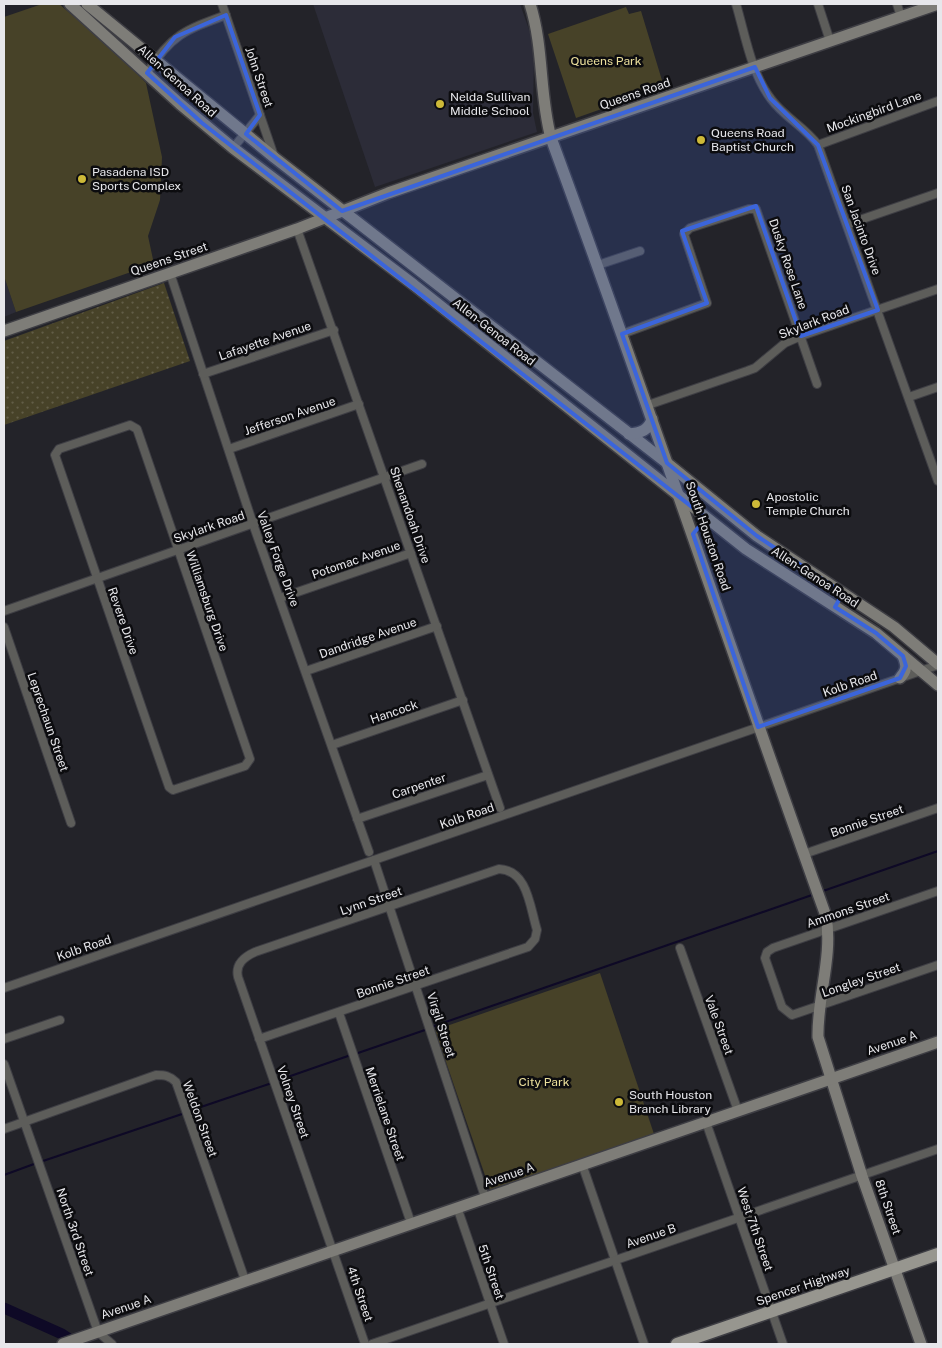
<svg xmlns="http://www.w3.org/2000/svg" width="942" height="1348" font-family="'Public Sans',sans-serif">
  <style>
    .built { fill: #2c2c38 }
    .grass { fill: url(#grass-dots) }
    .park { fill: #474228 }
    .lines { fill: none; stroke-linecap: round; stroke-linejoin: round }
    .stream { stroke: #0e0926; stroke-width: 2 }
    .river { stroke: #0e0926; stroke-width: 11 }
    .street-casing { stroke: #3e3e44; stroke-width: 10 }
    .secondary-casing { stroke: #3e3e44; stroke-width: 14 }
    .primary-casing { stroke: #3e3e44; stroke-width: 15 }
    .street { stroke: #5d5d5a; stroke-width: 8 }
    .secondary { stroke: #7e7d78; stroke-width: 11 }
    .primary { stroke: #97968f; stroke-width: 12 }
    .marked { fill: #3b65db; fill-opacity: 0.2; stroke: #3b65db; stroke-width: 4; stroke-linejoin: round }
    .poi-dot { fill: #cdb938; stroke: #0c0c0f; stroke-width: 2 }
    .labels { text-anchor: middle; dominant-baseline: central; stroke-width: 5; stroke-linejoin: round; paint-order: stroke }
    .park-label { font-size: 12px; fill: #ece09c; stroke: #0c0c0f }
    .street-label { font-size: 12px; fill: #e7e7eb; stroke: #0c0c0f }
    .poi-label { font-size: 12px; fill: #e7e7eb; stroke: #0c0c0f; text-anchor: start }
  </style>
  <defs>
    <pattern id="grass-dots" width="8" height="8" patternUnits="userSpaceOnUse" patternTransform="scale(1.25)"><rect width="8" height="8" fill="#474228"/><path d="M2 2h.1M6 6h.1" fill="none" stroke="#625d47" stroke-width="1.8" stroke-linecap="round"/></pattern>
  </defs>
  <rect width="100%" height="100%" fill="#232329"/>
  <g class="built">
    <path d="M313 4H520L532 38 534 55 533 113 537 132 375 187Z"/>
    <path d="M4 276 16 312 4 317Z"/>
  </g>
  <path class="grass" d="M164 283 190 361 4 425V341Z"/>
  <g class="park">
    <path d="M42 4H59L111 47 146 83 162 157 160 200 148 236 154 264 16 312 4 276V17Z"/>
    <path d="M626 7 629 14 641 11 664 87 576 118 548 34Z"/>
    <path d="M600 973 654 1134 490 1190 435 1030Z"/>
  </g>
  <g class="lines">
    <g class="stream">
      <path d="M823 891 938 851"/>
      <path d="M434 1026 812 895"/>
      <path d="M358 1053 425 1030"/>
      <path d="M279 1080 348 1056"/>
      <path d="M192 1110 269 1084"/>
      <path d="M43 1161 182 1114"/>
      <path d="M4 1175 34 1164"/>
    </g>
    <path class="river" d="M4 1308 62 1334 77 1344"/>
    <g class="street-casing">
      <g id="street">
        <path d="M222 4 274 156"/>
        <path d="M736 4C745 34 751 73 771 99 784 117 805 127 818 145L938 481"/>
        <path d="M818 4 830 41"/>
        <path d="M897 4 901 17"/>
        <path d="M147 73C171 35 185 30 226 15"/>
        <path d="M818 145 938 101"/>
        <path d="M233 148 260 115"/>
        <path d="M848 224 938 193"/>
        <path d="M297 229 500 808"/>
        <path d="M598 265 640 251"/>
        <path d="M170 273 253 524 369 852"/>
        <path d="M622 334 707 303 684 234 690 228 749 209H756L817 384"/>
        <path d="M203 374 334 330"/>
        <path d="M909 397 938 387"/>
        <path d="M648 405 747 371 755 368 785 343 801 336 938 289"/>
        <path d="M130 425 137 429 250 759 245 766 173 790 169 787 55 455 59 449Z"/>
        <path d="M229 449 359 404"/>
        <path d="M280 598 411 553"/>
        <path d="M4 611 422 464"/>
        <path d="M4 627 71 823"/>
        <path d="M306 671 437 626"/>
        <path d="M332 745 463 700"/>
        <path d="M357 819 488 775"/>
        <path d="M804 854 938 808"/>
        <path d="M374 860 485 1197"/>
        <path d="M938 891 773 948 767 952 765 958 782 1007 792 1015 938 965"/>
        <path d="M680 948 738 1111"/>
        <path d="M4 988 938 665"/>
        <path d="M339 1013 411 1223"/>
        <path d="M4 1039 60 1020"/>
        <path d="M259 1039 528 947 535 939 537 930C530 908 528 870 499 869L255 952C244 957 235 964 238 977L365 1344"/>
        <path d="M4 1064 98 1332 112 1344"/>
        <path d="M706 1122 783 1344"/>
        <path d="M4 1129 156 1075C165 1075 170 1076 176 1082L245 1280"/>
        <path d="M582 1164 644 1344"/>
        <path d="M457 1207 504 1344"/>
        <path d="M372 1344 938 1149"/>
      </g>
    </g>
    <g class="secondary-casing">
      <g id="secondary">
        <path d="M70 4 180 104 233 148 414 285 746 549 876 633 938 685"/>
        <path d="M87 4 275 158 667 463 757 536 894 627 938 664"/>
        <path d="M530 4C544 48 539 94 551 138 646 396 733 657 826 916 833 957 817 997 818 1037L862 1176 921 1344"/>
        <path d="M4 331 297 229 388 193 938 4"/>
        <path d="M629 434C641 433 649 430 652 419"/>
        <path d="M900 678C907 670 907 666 903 656"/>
        <path d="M63 1344 938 1042"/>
      </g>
    </g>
    <g class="primary-casing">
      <path id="primary" d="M677 1344 938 1254"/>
    </g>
    <use href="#street" class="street"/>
    <use href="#secondary" class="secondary"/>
    <use href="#primary" class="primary"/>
  </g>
  <path class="marked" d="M226 15 260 115 246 134 342 211 755 67 770 98 818 145 878 310 801 336 756 206 682 231 707 303 622 334 667 463 757 536 843 593 835 607 876 633 903 656 906 666 900 678 758 727 693 534 706 518 202 123 147 73 175 37Z"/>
  <g class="poi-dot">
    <circle cx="440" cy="104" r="5"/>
    <circle cx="701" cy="140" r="5"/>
    <circle cx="82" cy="179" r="5"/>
    <circle cx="756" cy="504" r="5"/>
    <circle cx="619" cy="1102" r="5"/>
  </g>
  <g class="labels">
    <g class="park-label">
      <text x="606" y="61">Queens Park</text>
      <text x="544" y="1082">City Park</text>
    </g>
    <g class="street-label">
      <text transform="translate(259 77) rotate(71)">John Street</text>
      <text transform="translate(177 81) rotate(42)">Allen-Genoa Road</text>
      <text transform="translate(635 94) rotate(-19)">Queens Road</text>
      <text transform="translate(874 112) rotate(-20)">Mockingbird Lane</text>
      <text transform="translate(861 230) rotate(70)">San Jacinto Drive</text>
      <text transform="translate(169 259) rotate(-19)">Queens Street</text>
      <text transform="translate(788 264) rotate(71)">Dusky Rose Lane</text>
      <text transform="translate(814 322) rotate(-21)">Skylark Road</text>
      <text transform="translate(494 332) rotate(38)">Allen-Genoa Road</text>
      <text transform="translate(265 341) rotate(-19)">Lafayette Avenue</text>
      <text transform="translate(290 416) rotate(-19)">Jefferson Avenue</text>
      <text transform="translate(410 515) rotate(71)">Shenandoah Drive</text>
      <text transform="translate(209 527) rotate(-19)">Skylark Road</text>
      <text transform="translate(708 536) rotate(71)">South Houston Road</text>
      <text transform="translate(278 559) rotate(70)">Valley Forge Drive</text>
      <text transform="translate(356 560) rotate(-19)">Potomac Avenue</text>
      <text transform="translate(815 577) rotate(33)">Allen-Genoa Road</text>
      <text transform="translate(207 601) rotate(71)">Williamsburg Drive</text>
      <text transform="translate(123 621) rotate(71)">Revere Drive</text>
      <text transform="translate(368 638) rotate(-19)">Dandridge Avenue</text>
      <text transform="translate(850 684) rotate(-19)">Kolb Road</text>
      <text transform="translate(394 712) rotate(-19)">Hancock</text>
      <text transform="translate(48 722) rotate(71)">Leprechaun Street</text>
      <text transform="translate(419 786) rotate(-19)">Carpenter</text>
      <text transform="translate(467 816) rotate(-19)">Kolb Road</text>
      <text transform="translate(867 821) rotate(-19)">Bonnie Street</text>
      <text transform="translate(371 901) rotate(-19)">Lynn Street</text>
      <text transform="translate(848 910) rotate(-19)">Ammons Street</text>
      <text transform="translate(84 948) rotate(-19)">Kolb Road</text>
      <text transform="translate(861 980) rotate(-19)">Longley Street</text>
      <text transform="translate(393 982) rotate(-19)">Bonnie Street</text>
      <text transform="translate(441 1025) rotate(72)">Virgil Street</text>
      <text transform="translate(719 1025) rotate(70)">Vale Street</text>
      <text transform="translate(892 1043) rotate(-19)">Avenue A</text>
      <text transform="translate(293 1102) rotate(71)">Volney Street</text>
      <text transform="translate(385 1114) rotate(71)">Merrielane Street</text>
      <text transform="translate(200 1119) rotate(70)">Weldon Street</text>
      <text transform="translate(509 1175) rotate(-19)">Avenue A</text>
      <text transform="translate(888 1207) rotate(71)">8th Street</text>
      <text transform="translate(755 1229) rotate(71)">West 7th Street</text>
      <text transform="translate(75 1232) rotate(71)">North 3rd Street</text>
      <text transform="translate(651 1236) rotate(-19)">Avenue B</text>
      <text transform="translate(491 1272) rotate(71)">5th Street</text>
      <text transform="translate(803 1286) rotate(-19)">Spencer Highway</text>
      <text transform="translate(360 1294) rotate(71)">4th Street</text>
      <text transform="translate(126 1307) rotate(-19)">Avenue A</text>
    </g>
    <g class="poi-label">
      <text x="450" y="97">Nelda Sullivan<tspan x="450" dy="14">Middle School</tspan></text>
      <text x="711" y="133">Queens Road<tspan x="711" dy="14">Baptist Church</tspan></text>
      <text x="92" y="172">Pasadena ISD<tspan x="92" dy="14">Sports Complex</tspan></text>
      <text x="766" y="497">Apostolic<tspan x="766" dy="14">Temple Church</tspan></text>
      <text x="629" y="1095">South Houston<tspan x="629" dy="14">Branch Library</tspan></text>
    </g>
  </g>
  <rect width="942" height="1348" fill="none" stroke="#e7e7eb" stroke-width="10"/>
</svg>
